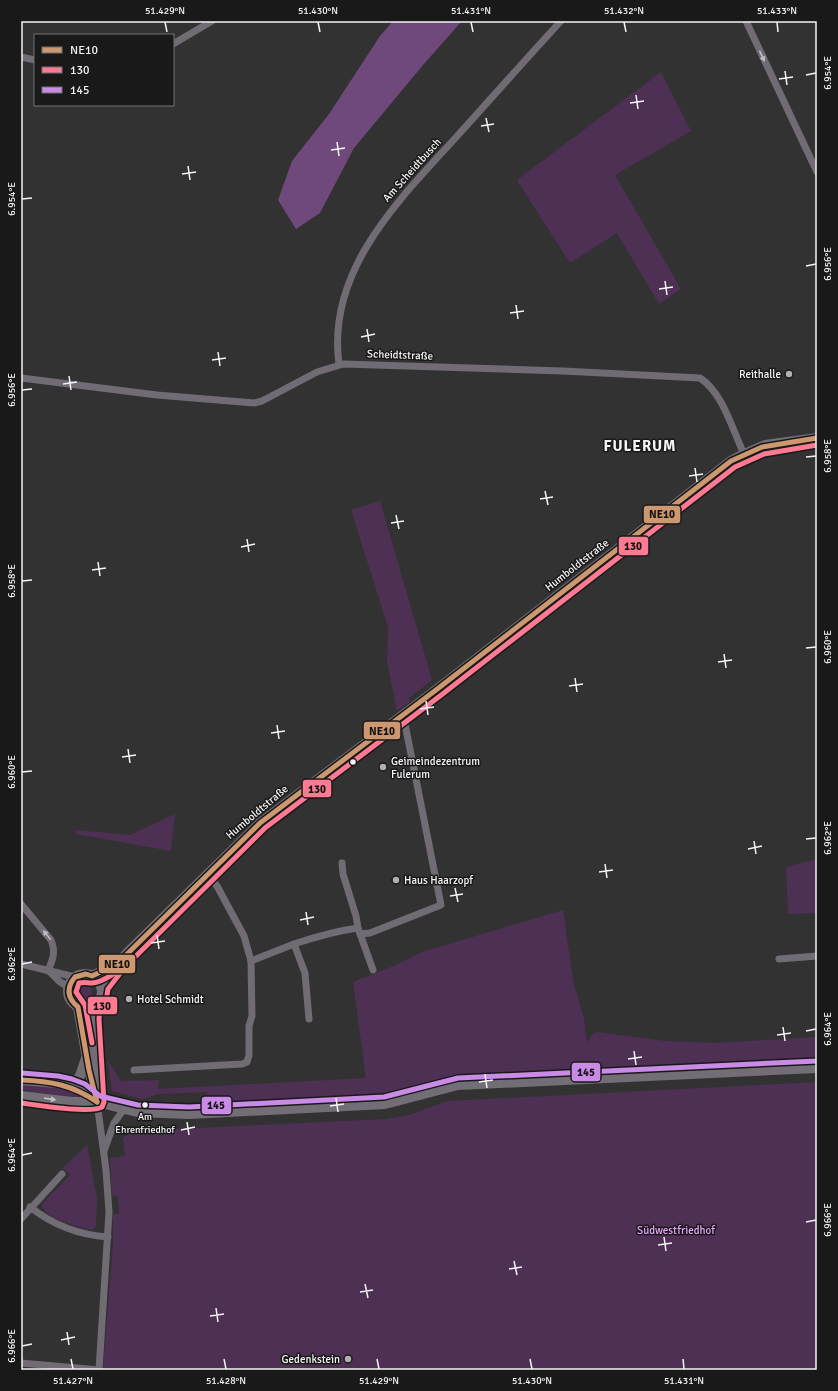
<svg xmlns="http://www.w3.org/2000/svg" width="838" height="1391" font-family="Signika,sans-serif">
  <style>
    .green { fill: #4e3055 }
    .forest { fill: #6f487c }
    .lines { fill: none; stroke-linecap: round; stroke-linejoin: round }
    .street { stroke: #716b73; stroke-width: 7 }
    .secondary { stroke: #736e75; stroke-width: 10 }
    .bus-1-casing { stroke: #1a191a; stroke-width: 8 }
    .bus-2-casing { stroke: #1a191a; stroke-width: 8 }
    .bus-3-casing { stroke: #1a191a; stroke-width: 8 }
    .bus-1 { stroke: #cd976f; stroke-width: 5 }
    .bus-2 { stroke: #fe7a93; stroke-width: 5 }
    .bus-3 { stroke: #ca8be6; stroke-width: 5 }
    .oneway { fill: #c0bdc1 }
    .oneway2 { fill: #c0bec2 }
    .ticks { fill: none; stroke: #f4f3f5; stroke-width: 1.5 }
    .poi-dot { fill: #b0afb1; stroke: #1a191a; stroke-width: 1.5 }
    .bus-dot { fill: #f4f3f5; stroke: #1a191a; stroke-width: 1.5 }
    .labels { text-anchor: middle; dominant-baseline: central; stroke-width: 3; stroke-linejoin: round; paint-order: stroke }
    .bus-label { font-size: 10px; fill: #f4f3f5; stroke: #1a191a }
    .street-label { font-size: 11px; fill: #f4f3f5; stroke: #1a191a }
    .poi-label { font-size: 11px; fill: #f4f3f5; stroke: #1a191a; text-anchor: start }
    .park-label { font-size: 11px; fill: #e8a5fb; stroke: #1a191a }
    .district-label { font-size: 15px; font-weight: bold; letter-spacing: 1px; fill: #f4f3f5; stroke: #1a191a }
    .line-badge { stroke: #1a191a; stroke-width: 1.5 }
    .pale-badge-label { font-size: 11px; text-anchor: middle; font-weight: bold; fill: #111 }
    .neatline { fill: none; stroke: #f4f3f5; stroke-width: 1.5 }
    .ticks-label { font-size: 10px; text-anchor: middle; fill: #f4f3f5 }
  </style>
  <rect width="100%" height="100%" fill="#323232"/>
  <g class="green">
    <path d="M661 72 691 131 615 175 681 289 659 304 617 233 570 263 517 180Z"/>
    <path d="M380 501 432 680 409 698 410 701 397 711 387 662 388 627 351 510Z"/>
    <path d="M175 814 171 851 76 834V830L130 835Z"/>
    <path d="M817 859V913L788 914 786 867Z"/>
    <path d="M563 910 573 980 584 1019 587 1043 592 1035 597 1032 666 1041 714 1043 817 1037V1064L459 1079C433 1084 410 1095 384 1099L200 1107 208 1092 158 1094 143 1099 112 1091 108 1061 121 1081 159 1080 158 1089 366 1078 353 982 391 967 422 952Z"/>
    <circle cx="84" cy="993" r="8"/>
    <path d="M817 1082V1370H103L113 1245V1214H119L118 1196H112L110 1158 125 1156 123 1138 132 1131 387 1119 409 1115 448 1101Z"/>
    <path d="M21 1083 58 1087 78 1093V1098L21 1090Z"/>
    <path d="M87 1145 97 1198 96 1227 92 1230C81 1228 40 1217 42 1204L70 1175 63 1168Z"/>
  </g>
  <path class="forest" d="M393 21H462L423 65 354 148 320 213 296 229 278 200 292 161 329 114 380 36Z"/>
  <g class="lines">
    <g class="street">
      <path d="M746 21 817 172"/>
      <path d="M173 44 212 21"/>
      <path d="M21 57 35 60"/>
      <path d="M339 364C326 269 401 198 459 134 493 96 527 58 561 21"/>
      <path d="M21 378 157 395 254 403 262 401 317 372 343 364 563 371 700 378C723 393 732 429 744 454"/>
      <path d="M342 863 343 874 356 916 358 928 373 970"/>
      <path d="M21 904 51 940C56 952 53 959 48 971"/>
      <path d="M360 934 370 933 441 905 403 714"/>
      <path d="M294 944C315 937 336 931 358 928"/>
      <path d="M779 959 817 956"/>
      <path d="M251 961 294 944 305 973 309 1019"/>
      <path d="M21 964 75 977"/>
      <path d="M49 971 59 981 68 987"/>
      <path d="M134 1070 242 1064 247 1062 249 1055V1026L252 1016 251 961 244 936 217 886 207 874"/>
      <path d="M97 1102 106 1170 109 1212 99 1370"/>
      <path d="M104 1151 114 1123 124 1109"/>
      <path d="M30 1207C53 1225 79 1235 108 1237"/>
      <path d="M21 1219 62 1174"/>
      <path d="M21 1363 99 1370"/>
    </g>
    <g class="secondary">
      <circle cx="85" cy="991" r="17"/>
      <path d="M92 976 117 964"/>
      <path d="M101 987 117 964 131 949 260 823 436 690 731 461 744 454 765 445 817 438"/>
      <path d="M93 1006 97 1084"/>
      <path d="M78 1007 89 1070 97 1102"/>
      <path d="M21 1080 57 1083 70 1086 82 1090 97 1102 137 1112 189 1114 385 1104 458 1085 817 1068"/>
      <path d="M70 1086 80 1076 86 1058"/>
      <path d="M21 1096 72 1102H97"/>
    </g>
    <g class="bus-1-casing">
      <g id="bus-1">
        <path d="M21 1080C50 1081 73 1085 97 1102"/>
        <path d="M97 1102 89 1070 78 1007C67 998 66 988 75 977L86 974 92 976 117 964 260 823 436 690 731 461 762 447 817 438"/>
      </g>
    </g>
    <g class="bus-2-casing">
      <g id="bus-2">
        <path d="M92 1043 85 1005 76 992 79 983C85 982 87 983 92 983 102 983 122 969 128 962"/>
        <path d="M21 1103C36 1105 92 1114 102 1107L104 1102 99 1019 100 1009 106 1001 108 989 125 967 265 828 440 696 735 467 764 454 817 445"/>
      </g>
    </g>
    <g class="bus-3-casing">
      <path id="bus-3" d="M22 1073 58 1076 72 1079 85 1084 100 1096 138 1105 189 1107 384 1097 458 1078 817 1061"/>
    </g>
    <use href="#bus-1" class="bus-1"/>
    <use href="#bus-2" class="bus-2"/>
    <use href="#bus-3" class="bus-3"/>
  </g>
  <defs><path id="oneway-solid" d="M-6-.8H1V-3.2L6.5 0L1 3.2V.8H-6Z"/></defs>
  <g class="oneway">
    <use href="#oneway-solid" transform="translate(762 56) rotate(65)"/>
    <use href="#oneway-solid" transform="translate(47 935) rotate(-129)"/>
  </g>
  <use class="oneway2" href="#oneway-solid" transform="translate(50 1099) rotate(8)"/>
  <path class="ticks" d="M165 22 167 32M318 22 320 32M471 22 473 32M624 22 626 32M777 22 778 32M785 71 787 85M806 75 816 73M779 79 793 77M636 95 638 109M630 103 644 101M486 118 489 132M481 126 494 124M337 142 339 156M331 150 345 148M188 166 190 180M182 174 196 172M22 199 32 198M806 266 816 264M665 281 667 295M659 289 673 287M516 305 518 319M510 313 524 311M367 329 369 342M361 337 375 334M218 352 220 366M212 360 226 358M69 376 71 390M63 384 77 382M22 390 32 389M806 457 816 456M695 468 697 482M689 476 703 474M545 491 548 505M540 499 553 497M396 515 399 529M391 523 404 521M247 539 249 552M241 547 255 544M98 562 100 576M92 570 106 568M22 581 32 580M806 648 816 647M724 654 726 668M718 662 732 660M575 678 577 692M569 686 583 684M426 701 428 715M420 709 434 707M277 725 279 739M271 733 285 731M128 749 130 763M122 757 136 755M22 772 32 771M806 839 816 838M754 841 756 854M748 849 762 846M605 864 607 878M599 872 613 870M455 888 458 902M450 896 463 894M306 912 308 925M300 920 314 917M157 935 159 949M151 943 165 941M22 964 32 962M783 1027 785 1041M806 1031 816 1029M777 1035 791 1033M634 1051 636 1065M628 1059 642 1057M485 1074 487 1088M479 1082 493 1080M336 1098 338 1112M330 1106 344 1104M187 1122 189 1135M181 1130 195 1127M22 1155 32 1153M806 1222 816 1220M664 1237 666 1251M658 1245 672 1243M514 1261 517 1275M509 1269 522 1267M365 1284 368 1298M360 1292 373 1290M216 1308 218 1322M210 1316 224 1314M67 1332 69 1345M61 1340 75 1337M22 1346 32 1344M71 1359 73 1369M224 1359 226 1369M377 1359 379 1369M530 1359 532 1369M683 1359 684 1369"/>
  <g class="poi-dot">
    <circle cx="789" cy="374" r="4"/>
    <circle cx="383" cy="767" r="4"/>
    <circle cx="396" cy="880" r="4"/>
    <circle cx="129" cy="999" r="4"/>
    <circle cx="348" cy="1359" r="4"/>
  </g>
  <g class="bus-dot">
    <circle cx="353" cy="762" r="3.5"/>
    <circle cx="145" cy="1105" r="3.5"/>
  </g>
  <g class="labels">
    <g class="bus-label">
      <text x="145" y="1117">Am<tspan x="145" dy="13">Ehrenfriedhof</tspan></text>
    </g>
    <g class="street-label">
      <text transform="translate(412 170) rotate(-48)">Am Scheidtbusch</text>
      <text transform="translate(400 355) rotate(2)">Scheidtstraße</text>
      <text transform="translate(577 565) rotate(-38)">Humboldtstraße</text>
      <text transform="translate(257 812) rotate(-40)">Humboldtstraße</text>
    </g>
    <g class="poi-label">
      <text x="781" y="374" text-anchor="end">Reithalle</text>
      <text x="391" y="761">Geimeindezentrum<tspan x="391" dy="13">Fulerum</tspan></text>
      <text x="404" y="880">Haus Haarzopf</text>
      <text x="137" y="999">Hotel Schmidt</text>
      <text x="340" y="1359" text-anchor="end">Gedenkstein</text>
    </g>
    <g class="park-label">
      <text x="676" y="1230">Südwestfriedhof</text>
    </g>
    <g class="district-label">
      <text x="640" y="446">FULERUM</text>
    </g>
  </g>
  <g class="line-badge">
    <rect x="643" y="505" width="38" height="19" rx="4" fill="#cd976f"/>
    <rect x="618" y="536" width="31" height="20" rx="4" fill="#fe7a93"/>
    <rect x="363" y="721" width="38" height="19" rx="4" fill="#cd976f"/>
    <rect x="302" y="779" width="30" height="19" rx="4" fill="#fe7a93"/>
    <rect x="98" y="954" width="38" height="20" rx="4" fill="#cd976f"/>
    <rect x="87" y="996" width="31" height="19" rx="4" fill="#fe7a93"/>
    <rect x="571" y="1062" width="30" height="20" rx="4" fill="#ca8be6"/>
    <rect x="201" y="1096" width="31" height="19" rx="4" fill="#ca8be6"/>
  </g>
  <g class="pale-badge-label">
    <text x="662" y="518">NE10</text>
    <text x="633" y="550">130</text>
    <text x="382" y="735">NE10</text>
    <text x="317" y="793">130</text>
    <text x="117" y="968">NE10</text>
    <text x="102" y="1010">130</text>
    <text x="586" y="1076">145</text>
    <text x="216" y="1109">145</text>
  </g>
  <rect width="838" height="1391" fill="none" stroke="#1a191a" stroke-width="44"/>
  <rect x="34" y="34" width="140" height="72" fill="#1a191a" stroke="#717072"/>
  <rect x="42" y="47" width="20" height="6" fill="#cd976f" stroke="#717072"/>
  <text x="70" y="54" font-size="12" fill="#f4f3f5">NE10</text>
  <rect x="42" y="67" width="20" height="6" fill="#fe7a93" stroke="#717072"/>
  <text x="70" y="74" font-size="12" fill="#f4f3f5">130</text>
  <rect x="42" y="87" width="20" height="6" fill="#ca8be6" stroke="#717072"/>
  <text x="70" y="94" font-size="12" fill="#f4f3f5">145</text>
  <rect x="22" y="22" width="794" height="1347" class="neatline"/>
  <g class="ticks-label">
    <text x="165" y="14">51.429°N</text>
    <text x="318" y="14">51.430°N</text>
    <text x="471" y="14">51.431°N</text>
    <text x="624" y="14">51.432°N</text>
    <text x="777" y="14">51.433°N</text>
    <text transform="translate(827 73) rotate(-90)" y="4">6.954°E</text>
    <text transform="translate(11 199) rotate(-90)" y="4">6.954°E</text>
    <text transform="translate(827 264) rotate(-90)" y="4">6.956°E</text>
    <text transform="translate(11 390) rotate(-90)" y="4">6.956°E</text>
    <text transform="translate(827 456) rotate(-90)" y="4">6.958°E</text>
    <text transform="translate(11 581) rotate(-90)" y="4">6.958°E</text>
    <text transform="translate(827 647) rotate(-90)" y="4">6.960°E</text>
    <text transform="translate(11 772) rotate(-90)" y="4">6.960°E</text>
    <text transform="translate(827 838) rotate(-90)" y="4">6.962°E</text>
    <text transform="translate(11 964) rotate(-90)" y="4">6.962°E</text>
    <text transform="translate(827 1029) rotate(-90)" y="4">6.964°E</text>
    <text transform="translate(11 1155) rotate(-90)" y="4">6.964°E</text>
    <text transform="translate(827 1220) rotate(-90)" y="4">6.966°E</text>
    <text transform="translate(11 1346) rotate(-90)" y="4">6.966°E</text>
    <text x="73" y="1384">51.427°N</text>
    <text x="226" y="1384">51.428°N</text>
    <text x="379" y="1384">51.429°N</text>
    <text x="532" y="1384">51.430°N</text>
    <text x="684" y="1384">51.431°N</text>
  </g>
</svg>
